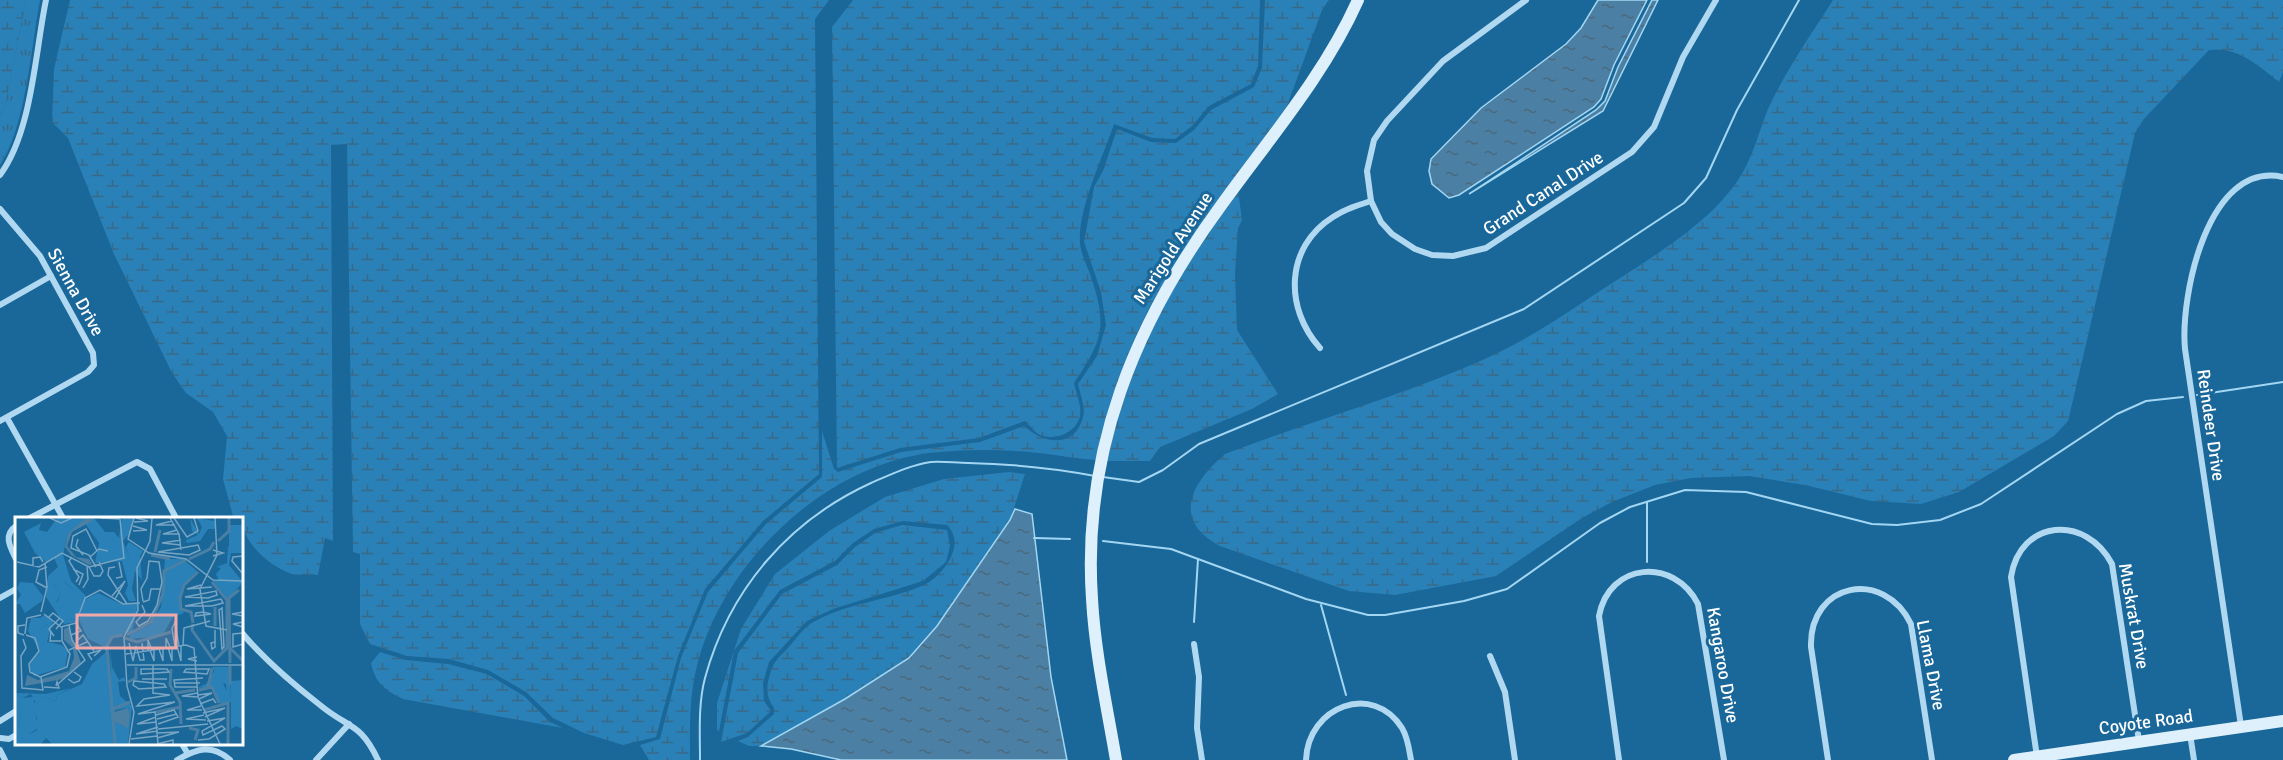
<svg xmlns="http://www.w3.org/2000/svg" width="2283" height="760" font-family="Signika,sans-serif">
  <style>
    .grass { fill: url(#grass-tufts) }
    .wetland { fill: url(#wetland-marsh) }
    .water { fill: url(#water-ripples); stroke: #a3d6f3; stroke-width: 1.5 }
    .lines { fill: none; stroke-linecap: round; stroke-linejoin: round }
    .stream { stroke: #a3d6f3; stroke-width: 2 }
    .street { stroke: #b0d8f1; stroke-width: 6 }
    .secondary { stroke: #def0fc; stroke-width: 12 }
    .labels { text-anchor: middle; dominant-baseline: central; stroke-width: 6; stroke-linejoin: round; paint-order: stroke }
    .street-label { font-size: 18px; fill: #fff; stroke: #1a679a }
    .inset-river { fill: none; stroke: #4b80a4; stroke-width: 3 }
    .inset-road { fill: none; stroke: #76a4c2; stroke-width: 1.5 }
    .view { fill: #efa9a9; fill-opacity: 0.15; stroke: #efa9a9; stroke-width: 3 }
    .inset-edge { fill: none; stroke: #fff; stroke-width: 3 }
  </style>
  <defs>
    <pattern id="grass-tufts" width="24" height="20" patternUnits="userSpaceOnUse" patternTransform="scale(1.5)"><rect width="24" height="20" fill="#2981b7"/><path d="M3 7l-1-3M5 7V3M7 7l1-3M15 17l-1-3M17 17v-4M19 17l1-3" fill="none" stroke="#396987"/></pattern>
    <pattern id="wetland-marsh" width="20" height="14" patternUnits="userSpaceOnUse" patternTransform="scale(1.5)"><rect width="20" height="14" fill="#2981b7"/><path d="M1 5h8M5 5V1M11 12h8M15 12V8" fill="none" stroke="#396987"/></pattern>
    <pattern id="water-ripples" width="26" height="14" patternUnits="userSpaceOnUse" patternTransform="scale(1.5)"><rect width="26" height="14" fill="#4b80a4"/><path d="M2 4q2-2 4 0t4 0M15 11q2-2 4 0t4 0" fill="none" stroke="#4b697c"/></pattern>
  </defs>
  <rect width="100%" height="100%" fill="#1a679a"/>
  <path class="grass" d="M26 0H40C31 47 26 126 0 165V116L6 101Z"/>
  <g class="wetland">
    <path d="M0 0H26L6 101 0 116Z"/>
    <path d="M70 0H829L815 19 819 474 763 521 705 589 678 656 656 737 623 745 584 733 553 718 526 692 488 670 449 659 407 656 370 644 360 624V554L353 552 347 144 331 145 333 541 325 538 318 575C309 574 297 576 289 573 268 565 242 542 242 518L233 516 223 479 227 436 213 412 186 393 172 373 114 254 68 138 52 122 54 69Z"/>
    <path d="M853 0H1260L1258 66 1251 84 1209 106 1192 126 1175 139 1152 138 1114 124C1103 157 1078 208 1080 242 1080 253 1088 267 1091 277 1108 327 1102 341 1074 383 1076 393 1082 406 1080 416 1076 433 1054 442 1038 434 1034 431 1029 425 1025 421L979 438 900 448 837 468 832 27Z"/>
    <path d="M1265 0H1329L1322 10 1287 106 1191 240 1149 308 1133 342 1097 460C1077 459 1058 455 1038 453 1003 449 965 449 929 453 822 467 720 565 696 670 689 700 690 730 690 760H649L640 745 660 739 681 658 708 592 766 524 822 477V431L834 469 838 472 901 452 980 442 1024 426C1043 444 1075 449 1083 417 1086 408 1080 394 1078 384L1097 356 1106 325 1101 292 1084 242 1094 187 1103 171 1117 129 1151 142 1176 143 1194 130 1211 110 1254 87 1262 68Z"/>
    <path d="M1833 0H2283V72L2279 82C2259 66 2237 46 2209 50L2143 120 2135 133 2070 413 2068 421 2054 436 1959 492 1921 504 1871 501 1805 485 1749 476 1691 478 1655 485 1612 502 1582 518 1496 576 1395 595 1349 591 1220 546C1171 520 1191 483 1225 454 1313 420 1404 396 1489 357 1535 336 1575 307 1617 280 1657 254 1700 228 1730 191 1752 164 1756 139 1768 109 1785 71 1811 35 1833 0Z"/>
    <path d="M1238 190 1242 220 1238 228 1235 274 1237 330 1278 394 1252 409 1160 447 1150 461H1106L1128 381 1166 297Z"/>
    <path d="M1009 472 1025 474 1010 520 937 626 909 658 845 699 761 746H749L738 741 748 737 774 714V708C766 697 766 687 770 674 773 662 780 656 788 648 795 640 802 630 810 624 844 603 888 601 924 585 943 576 967 544 947 525L903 521 874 529 853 543 835 561 780 590 734 651 719 731 717 730V703L741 629 775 574 829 531 885 497 944 479Z"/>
    <path d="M902 525 947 530 950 546 946 562 923 581 833 609 807 621 769 662 763 683 764 701 771 711 747 733 721 742 738 653 782 594 837 565 855 547 875 533Z"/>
    <path d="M380 652 406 660 448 664 487 674 524 696 550 722 563 728 403 699C385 690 375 683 371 663Z"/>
  </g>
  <g class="water">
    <path d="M1598 0H1647L1614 65 1601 99 1594 107 1459 195 1449 198 1432 184 1429 171 1431 159 1481 108 1566 44 1581 28Z"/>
    <path d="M1652 0H1658L1603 111 1469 194 1596 110 1605 101 1618 67Z"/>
    <path d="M1015 509 1032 514 1051 677 1067 760H841L791 749 761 746 845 699 909 658 937 626 1010 520Z"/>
  </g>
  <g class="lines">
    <g class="stream">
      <path d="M2197 395 2283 382"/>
      <path d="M1103 477 1139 482 1163 470 1199 444 1524 309 1684 203 1706 178 1737 110 1799 0"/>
      <path d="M1647 502V562"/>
      <path d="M1034 538 1070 539"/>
      <path d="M1103 541 1171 549 1306 599 1368 615H1385L1464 601 1507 589 1600 523 1630 507 1685 490 1746 492 1872 524 1897 525 1940 520 1981 504 2117 414 2146 401 2183 397"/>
      <path d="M1321 605 1346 695"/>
      <path d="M1194 622 1198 559"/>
      <path d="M700 760C700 734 698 704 705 678 729 590 788 521 871 483 890 475 910 465 931 462 943 461 956 463 968 463 1011 464 1053 468 1095 476"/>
    </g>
    <g class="street">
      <path d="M1526 0 1443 61 1387 121 1374 140 1367 171 1371 201 1381 222 1392 234 1415 249 1432 255 1453 256 1486 248 1632 152 1654 127 1683 57 1716 0"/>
      <path d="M0 175C32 132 35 53 46 0"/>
      <path d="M0 209 40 256 93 353 94 365 88 372 0 421"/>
      <path d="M0 305 51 276"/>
      <path d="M1320 348C1284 308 1285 247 1333 217 1345 209 1358 205 1371 201"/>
      <path d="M7 418 63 518"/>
      <path d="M30 518 137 462 150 469 176 518"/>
      <path d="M16 526C3 535 10 547 16 559"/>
      <path d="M0 598 16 589"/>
      <path d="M242 633C264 659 293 684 320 705 349 729 360 722 378 760"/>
      <path d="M1194 644 1199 677 1197 728 1202 760"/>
      <path d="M1490 656 1505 692 1515 760"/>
      <path d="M0 721 16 711"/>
      <path d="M2241 726 2185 349C2180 296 2208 160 2283 177"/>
      <path d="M2190 734 2194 760"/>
      <path d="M0 738 9 739 16 735"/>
      <path d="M182 744 188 754"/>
      <path d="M0 750 5 760"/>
      <path d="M2037 757 2011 577C2020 519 2086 514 2112 564L2139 741"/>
      <path d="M177 760C196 749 212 743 230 760"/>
      <path d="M316 760 349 724"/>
      <path d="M1306 760C1308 706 1373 682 1402 728 1408 738 1409 749 1411 760"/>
      <path d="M1619 760 1599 616C1609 562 1674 557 1698 604L1724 760"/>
      <path d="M1828 760 1811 647C1809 582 1884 568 1911 624L1932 760"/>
    </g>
    <g class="secondary">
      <path d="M1116 760C1107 707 1095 653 1092 599 1082 452 1135 323 1220 207 1268 140 1324 76 1358 0"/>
      <path d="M2014 760 2283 721"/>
    </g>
  </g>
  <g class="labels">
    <g class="street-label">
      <text transform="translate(1543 193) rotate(-33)">Grand Canal Drive</text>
      <text transform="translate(1173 248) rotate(-57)">Marigold Avenue</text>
      <text transform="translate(76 292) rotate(61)">Sienna Drive</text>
      <text transform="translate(2211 425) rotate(82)">Reindeer Drive</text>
      <text transform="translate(2134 616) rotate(80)">Muskrat Drive</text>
      <text transform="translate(1723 665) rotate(80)">Kangaroo Drive</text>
      <text transform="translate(1931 665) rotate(79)">Llama Drive</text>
      <text transform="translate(2146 722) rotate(-8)">Coyote Road</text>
    </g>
  </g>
  <g transform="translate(15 517)">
    <rect width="228" height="228" fill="#1a679a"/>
    <path d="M42 1H79L90 15H99L104 21 107 1H118L116 15 108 24 120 54 117 72 121 84H114L110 76 113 68 107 44 80 46 84 26 69 5 53 16 48 38 56 64 71 79 61 105 49 107 31 80 33 59 43 50 39 41 31 45 20 36 9 15 26 6 24 13 32 15ZM38 65H50L69 81 57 103 41 85 46 78ZM175 1 184 17 187 10 182 1 200 4 201 12H193L185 24 172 26 171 23 183 18 177 14ZM228 163V212L221 209 216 212V164Z" fill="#2981b7" fill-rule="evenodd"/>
    <path d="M217 29 214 48 228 65 213 82 198 64H204L201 57 206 51 201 50 212 46 213 30ZM5 65 18 66 28 79 27 84 10 96 5 87H0L6 78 2 71ZM30 98 38 104 32 125 47 128 31 131 25 124V112L33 108 25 101ZM197 150H215L216 185H212L211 167 206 166ZM56 171 42 178 41 184 31 180 21 186 16 177 7 181 0 176 31 177ZM15 191 21 199 23 211 13 218 0 207V206L4 208 6 192Z" fill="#2981b7"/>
    <path d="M114 25 128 34 125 39 127 63 118 52 111 30ZM150 42H168L182 54 167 70 165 91 169 96 158 100 147 119 115 122V118L136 107 146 90ZM44 61 69 80 61 103 51 101 40 88 46 78 38 65ZM83 76 106 87 123 86 117 115 98 119 92 129 97 195 95 131 97 150 104 163 109 160 111 164 103 165 105 179 117 189 113 227H37L31 221 26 227H0V176L7 181 27 179 24 183 19 180V186L31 180 41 184 42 178 67 167 77 147 90 136V130L73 122 64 103 69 83ZM113 191 115 198 112 210 100 205V193ZM6 192H15L22 200V213L15 217 1 208 4 209ZM16 101H25L33 108 25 112 29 129 47 128 53 134 50 150 19 159 14 149 25 134 13 114ZM201 151 213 177 212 185 205 187 197 170 182 171 191 167Z" fill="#2981b7" fill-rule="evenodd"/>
    <path d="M214 8H228V36H214Z" fill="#2981b7"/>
    <path d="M71 1 79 3 57 15 52 29 61 40 74 42 77 47 74 48 56 38 50 30 53 16ZM54 110 66 146 48 162 10 169 12 158 23 163 54 154 59 141 58 131 49 123V112ZM113 191 115 198 113 211 100 205 99 195Z" fill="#4b80a4"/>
    <path class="inset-river" d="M203 24 214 14V1M140 35 145 13M136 38 155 42M174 42 195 32 199 25M200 90V109M178 106 176 95 166 92 165 81 169 68 183 55M178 107 177 113 199 144 212 131V83L197 65M112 118 136 105 148 77 149 54 171 43M110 121 122 125 156 115M215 131 228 144M215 146 214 81 224 73M215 149V168M156 152 155 168 165 185 166 207M113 165 121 161V150M193 171 197 151M184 173 197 170 204 186M160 176 180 173M98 192 115 185M189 193 213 186V227M141 195 166 190M174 211 183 213 180 223M100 227 92 129 97 120 108 118"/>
    <path class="inset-road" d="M35 1 46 6 57 1M86 1 105 2M119 1 113 22 134 36 171 42 198 63 228 64M155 1 164 17 166 33M159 1 172 20 183 14 179 1M200 1 202 38 185 72 191 109 212 113M105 2 109 42M157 4 141 8H160M119 5 133 4 121 1M162 13 148 17H164M118 14 132 13 118 9M63 22 61 29 68 38M166 23 147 26 166 28M183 28 185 33 174 38 143 35ZM198 33 208 36 198 39M228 39 218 40 217 44 228 57M57 40 54 44 64 60 61 65M75 40 84 32 93 34M2 45 24 50 47 36 74 50 109 41M18 49V41L25 40 28 45M74 50 79 59H85L88 54 84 45M81 50 74 38 56 31 58 19 71 12 82 34M100 50 94 51 93 58 112 87M58 52 68 57 64 68M101 61 107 60 104 45M186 68 172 72 197 70M32 71 21 65 24 53 32 50M68 71 73 62 72 50M201 74 202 78 193 81 170 80ZM97 79 110 64 100 82M206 82 208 86 197 89H170ZM128 85 134 83 136 72H146M127 88 130 95 121 105 124 109 133 104 142 88 147 65 144 45 134 44 132 61 126 72 128 84M207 91 209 130 207 132 204 93ZM26 95 32 70 30 46M188 95 196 97 180 99 181 96ZM228 95 217 97 228 99M29 97 46 110 61 106M34 100 38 96 48 104 41 112M228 105 218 107 228 110M61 106 70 81 85 73 108 87 125 86M200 113V130L197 132 196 126 200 125M36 114 35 124H46M228 116 218 117V130L228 127M10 117 12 101 26 98M9 118 3 116V109L10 108M11 118 20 121 24 134 14 147 15 155 25 160 52 150 55 137 47 124V110M56 118 66 114 61 106M39 119 34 112 45 101M8 122 11 131 6 139 7 171 28 173 26 160M63 123 68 118 79 134M114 126 118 144 121 129 125 143H129L127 126M168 128 169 111 195 104M160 129 157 112 160 105 164 129M162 129 166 144V128M153 130 157 144V130M151 131V121L155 130M144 132 148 144V131M54 133 72 125M133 133V123L137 133M135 133 139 144V132M111 137 171 128 179 131 183 180 205 227M182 140 173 142 182 144M77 143 73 137 86 133 79 139M112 148H228M138 148V177M126 152H152L154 155 126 157ZM194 152 192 157 169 155 171 152H195M53 162 59 166 64 164 66 160 59 155M127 162H152M119 164 149 167 151 170 124 172 118 168ZM159 166H185M43 167 70 143 57 123 54 108M29 170 44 171 42 165 41 169M182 170H160L159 163 188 161M138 176 155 178 129 182 122 189 160 185 123 197 140 195M182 176 167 179 183 180M183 178 197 176 184 182M185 187 198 182 201 186M186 189 172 193H187M140 194 143 227M188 196 210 191 190 200M141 198 159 193 163 200 143 207M189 198 171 202 191 203M141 200 122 207 142 205M142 202 162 197M143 212 193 207M143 214 121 217 143 210M142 221 164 215 142 216M116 222 142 219M183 223 194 222 210 212 207 209 188 218 187 214 210 201 192 204M114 227 119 195 112 169 109 120 123 93 122 51 135 24 137 1M142 227 158 223V227"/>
    <path class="view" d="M62 98H161V131H62Z"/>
    <rect width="228" height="228" class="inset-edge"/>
  </g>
</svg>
